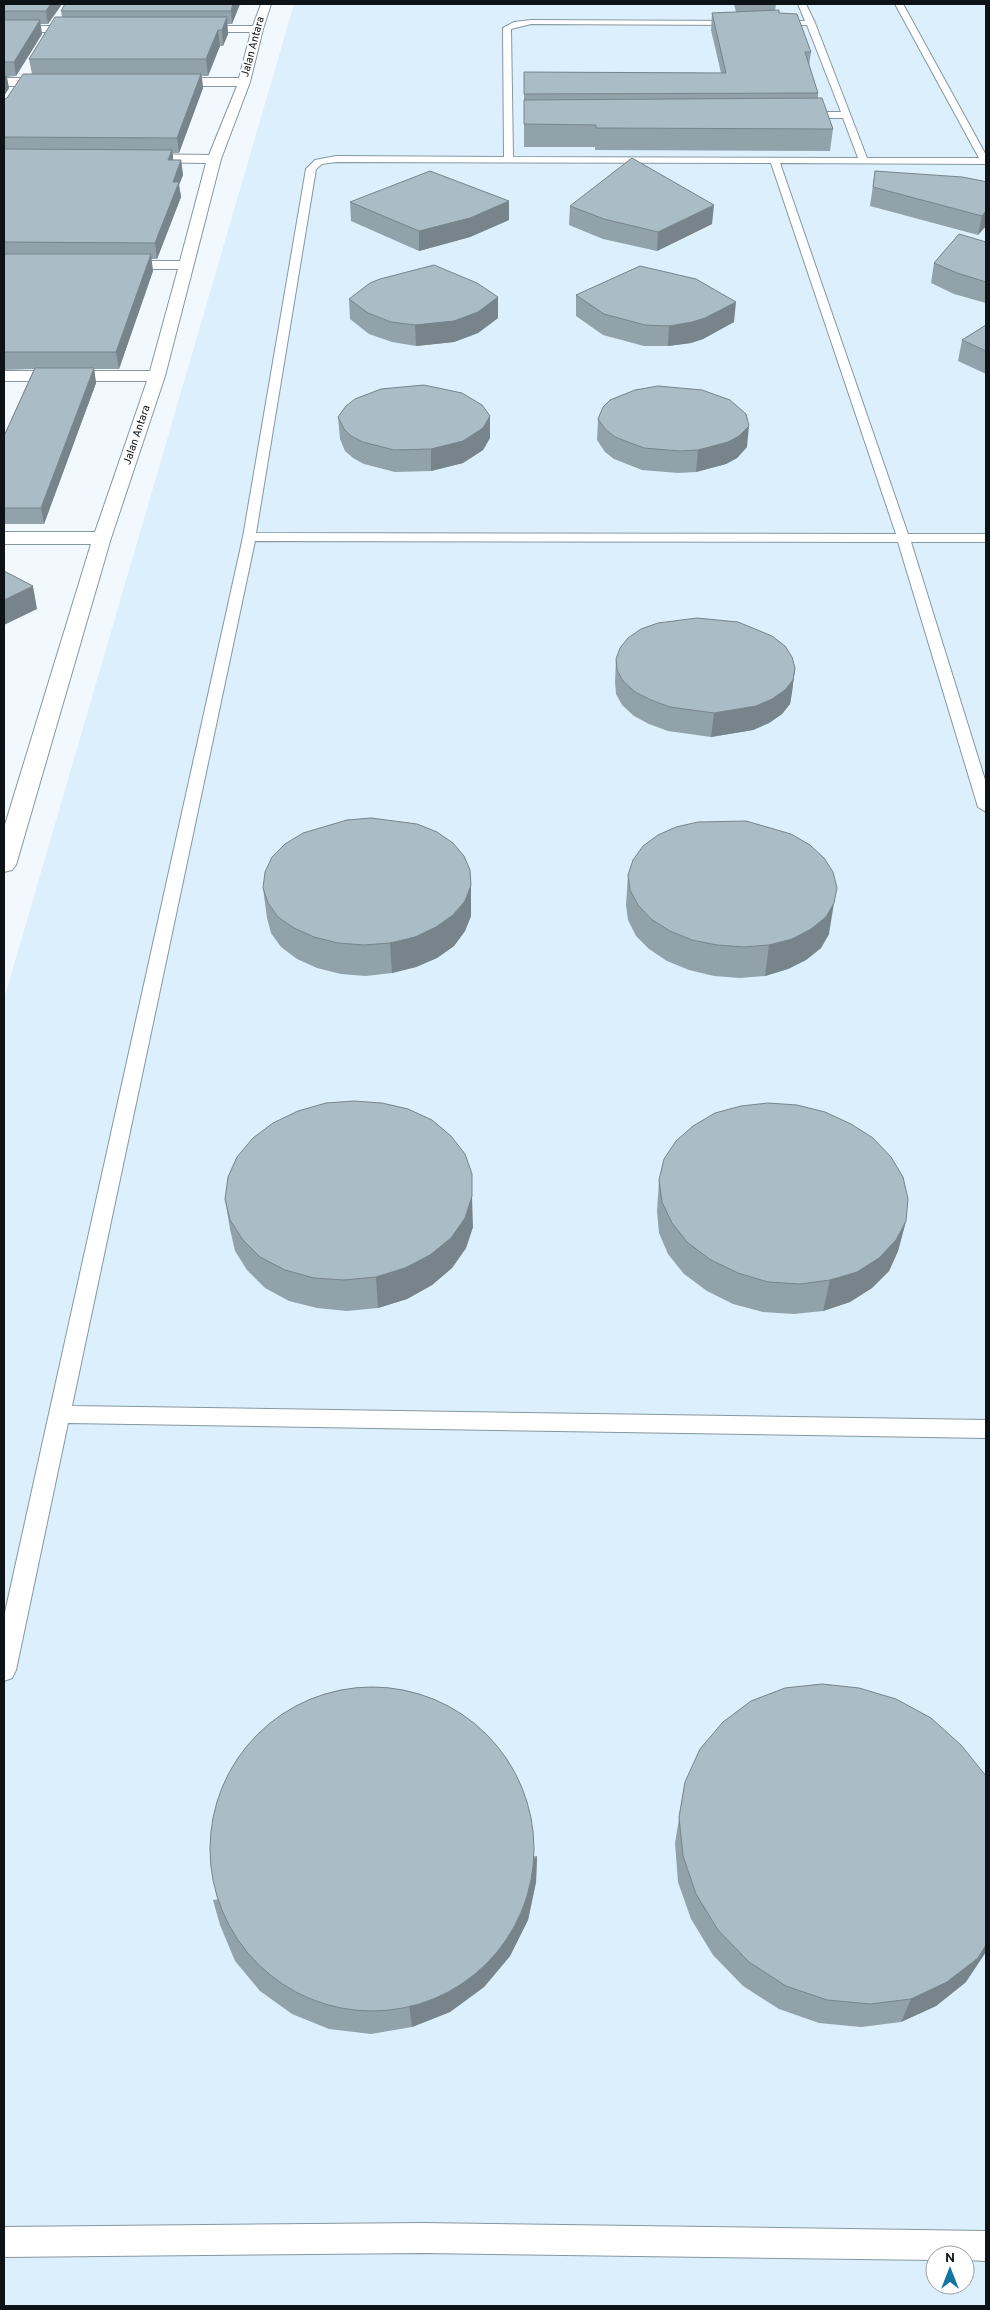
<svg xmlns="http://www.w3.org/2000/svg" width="990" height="2310" font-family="Overpass,sans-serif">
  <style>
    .built { fill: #dbf0fc; fill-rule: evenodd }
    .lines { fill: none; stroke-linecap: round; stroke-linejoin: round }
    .service-casing { stroke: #8697a1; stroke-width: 2 }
    .minor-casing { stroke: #8697a1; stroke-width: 2 }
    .service { fill: #fff; fill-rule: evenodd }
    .minor { fill: #fff; fill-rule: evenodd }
    .wall { fill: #92a2aa }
    .shaded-wall { fill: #77848b }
    .building { fill: #aabcc6; stroke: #77848b }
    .labels { text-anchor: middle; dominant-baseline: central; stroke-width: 4; stroke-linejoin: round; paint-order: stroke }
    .far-street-label { font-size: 11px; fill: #0c1216; stroke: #fff }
  </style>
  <rect width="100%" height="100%" fill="#f2f9fe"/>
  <path class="built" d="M294 4H986V2306H4V999ZM935 2255H965V2285H935Z"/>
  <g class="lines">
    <g class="service-casing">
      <g id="service">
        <path d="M798 4H806L815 23 867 158H979L895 4H903L986 155V164L780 163 908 534H986V542H911L986 783V812L978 807 898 542 255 541 72 1406 986 1420V1438L68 1423 16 1670 12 1678 4 1681V1617L243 537 306 169 315 160 336 156 504 157 503 28 514 22 531 20 736 21 740 23 736 25 531 24 511 29 513 157 858 158 843 118H804L800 115 804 112H841L807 25H776L772 23 776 21H805ZM336 162 771 163 896 534 256 533 316 169 322 164Z"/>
        <path d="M423 2223 986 2231V2261L965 2260V2255H935V2260L423 2253 4 2257V2227Z"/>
      </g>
    </g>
    <g class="minor-casing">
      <g id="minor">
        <path d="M261 4H271L263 29 250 82 221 159 165 376 111 538 16 865 12 870 4 872V828L91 544H4V532H95L147 381H4V371H150L178 269H115L108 265 115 261H180L206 163 135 162 128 158 135 154 209 155 237 86H166L160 82 166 78H239L251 32H190L184 29 190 26H253Z"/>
        <path d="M4 26H85L91 29 85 32H4Z"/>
        <path d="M4 78H55L61 82 55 86H4Z"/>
      </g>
    </g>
    <use href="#service" class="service"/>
    <use href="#minor" class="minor"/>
  </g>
  <g class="wall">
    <path d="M4 4H62L48 24H40L42 34 16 76 7 77 9 88 4 96Z"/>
    <path d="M240 4 232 24H227L228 34 223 46H220L208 76H202L203 88 179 153H173V160H181L183 175 179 185 181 197 157 259H151L153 271 119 369H94L96 383 44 524H4V436L34 369 4 370V99L7 98 32 74 29 59 62 17 61 11Z"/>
    <path d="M734 4H776L775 11 779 13 811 52 809 66 818 93V98L833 129 830 151 595 150V147H524V72L721 73 711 30 712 13 736 12Z"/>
    <path d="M875 171 983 181 986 226 978 235 870 206Z"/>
    <path d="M350 202 509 220 470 237 419 251 351 221Z"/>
    <path d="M570 206 712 224 657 251 603 239 569 225Z"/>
    <path d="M986 242V303L954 294 931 283 934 263Z"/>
    <path d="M576 295 734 322 703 339 691 343 668 346H644L603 335 576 316Z"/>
    <path d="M349 299 498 318 478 333 454 342 416 346 392 342 369 334 350 319Z"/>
    <path d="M986 325V374L958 361 962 340Z"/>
    <path d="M338 417 490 438 483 450 463 463 431 471 395 472 364 464 353 458 345 451 340 439Z"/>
    <path d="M598 419 747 447 737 458 726 464 696 472 678 473 642 470 614 459 605 452 597 440Z"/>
    <path d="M616 659 795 668 792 692 790 704 782 714 769 723 753 730 711 737 668 731 649 724 634 716 622 705 616 694 615 682Z"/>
    <path d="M628 875 829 934 821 948 806 960 788 969 765 976 740 978 714 976 689 970 667 961 649 949 636 936 628 920 626 905Z"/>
    <path d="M263 888 471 916 465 931 454 946 437 958 416 967 392 973 366 976 341 974 317 968 297 959 281 947 271 933 267 918Z"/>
    <path d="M659 1180 906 1221 898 1251 889 1271 872 1288 850 1302 823 1311 794 1314 763 1312 733 1304 707 1291 684 1274 668 1254 659 1233 657 1211Z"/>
    <path d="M225 1199 473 1227 466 1248 452 1268 432 1285 407 1299 378 1308 347 1311 317 1308 289 1301 265 1288 247 1270 235 1251 230 1229Z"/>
    <path d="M685 1782 966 1982 936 2006 901 2022 861 2027 819 2023 779 2009 743 1986 713 1955 691 1919 678 1882 675 1843Z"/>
    <path d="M537 1856 536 1882 528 1920 510 1956 484 1987 450 2012 412 2027 371 2034 329 2029 292 2014 260 1991 235 1961 220 1925 213 1900Z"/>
  </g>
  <g class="shaded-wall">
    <path d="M51 4H62L48 24 46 11Z"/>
    <path d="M233 4H240L232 24 231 11Z"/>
    <path d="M227 17 228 34 223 46 222 30Z"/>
    <path d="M40 20 42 34 16 76 14 62Z"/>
    <path d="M218 30 220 46 208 76 206 59Z"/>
    <path d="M6 74 9 88 4 96V78Z"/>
    <path d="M201 74 203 88 179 153 177 138Z"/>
    <path d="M172 150 174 165 168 160Z"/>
    <path d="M181 160 183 175 179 185 181 197 157 259 155 243 173 182Z"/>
    <path d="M509 201V220L470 237 419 251V231Z"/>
    <path d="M714 205 712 224 657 251 658 232Z"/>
    <path d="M986 211V226L978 235 982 216Z"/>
    <path d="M151 254 153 271 119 369 116 352Z"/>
    <path d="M498 297V318L478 333 454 342 416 346 415 325Z"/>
    <path d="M736 302 734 322 703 339 691 343 668 346 669 326Z"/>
    <path d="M94 368 96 383 44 524 41 508Z"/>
    <path d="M490 416V438L483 450 463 463 431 471V449Z"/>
    <path d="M749 426 747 447 737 458 726 464 696 472 698 450Z"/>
    <path d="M33 586 37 609 4 625V600Z"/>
    <path d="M795 668 792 692 790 704 782 714 769 723 753 730 711 737 714 713Z"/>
    <path d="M471 885V916L465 931 454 946 437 958 416 967 392 973 390 943Z"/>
    <path d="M834 903 829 934 821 948 806 960 788 969 765 976 769 945Z"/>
    <path d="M472 1196 473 1227 466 1248 452 1268 432 1285 407 1299 378 1308 376 1277Z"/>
    <path d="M906 1221 898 1251 889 1271 872 1288 850 1302 823 1311 830 1280Z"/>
    <path d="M537 1856 536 1882 528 1920 510 1956 484 1987 450 2012 412 2027 409 2004Z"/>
    <path d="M986 1945V1952L966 1982 936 2006 901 2022 911 1999Z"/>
  </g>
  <g class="building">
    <path d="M4 4H51L46 11H4Z"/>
    <path d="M65 4H233L231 11H61Z"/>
    <path d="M779 10V13L797 14 811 52H805L818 93 524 94V72L726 73 712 13Z"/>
    <path d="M55 17H227L222 30H218L206 59H29Z"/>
    <path d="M4 20H40L14 62H4Z"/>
    <path d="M23 74H201L177 138 4 137V99L7 98Z"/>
    <path d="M822 98 833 129 596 128V125L524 124V100Z"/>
    <path d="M4 149 172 150 168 160H181L173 182H179L155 243 4 242Z"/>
    <path d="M632 158 714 205 658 232 604 219 570 206Z"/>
    <path d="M430 171 509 201 470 218 419 231 350 202Z"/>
    <path d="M875 171 962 177 983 181 986 182V211L982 216 873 187Z"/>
    <path d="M959 234 986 242V282L957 273 934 263Z"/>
    <path d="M4 254H151L116 352H4Z"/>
    <path d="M434 265 477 283 498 297 478 312 454 321 415 325 391 322 368 313 349 299 370 283 380 279Z"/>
    <path d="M640 266 696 279 736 302 705 318 692 322 669 326 645 325 604 314 576 295Z"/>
    <path d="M986 325V351L962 340Z"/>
    <path d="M35 368H94L41 508H4V436Z"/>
    <path d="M424 385 462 393 482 405 490 416 483 428 463 441 431 449 394 450 363 442 351 436 344 429 338 417 346 406 355 399 381 389Z"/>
    <path d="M658 386 702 390 730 400 746 414 749 426 739 436 728 442 698 450 680 451 644 448 615 437 606 430 598 419 603 407 610 400 635 390Z"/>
    <path d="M4 571 33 586 4 600Z"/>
    <path d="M697 618 738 622 772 636 785 646 792 657 795 668 793 680 785 690 772 699 756 706 714 713 670 707 651 700 635 692 623 681 617 670 616 659 620 648 628 638 641 629 658 623Z"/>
    <path d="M371 818 417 824 437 832 453 843 464 856 470 870 471 885 465 901 453 915 436 927 415 937 390 943 364 945 338 943 314 937 294 928 278 917 268 903 263 888 265 872 272 857 285 844 303 833 347 820Z"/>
    <path d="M746 821 791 834 810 845 824 858 833 872 837 888 834 903 826 917 811 929 792 939 769 945 744 947 717 945 692 940 670 931 651 919 638 905 630 890 628 875 633 860 643 846 658 835 676 827 698 822Z"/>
    <path d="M354 1101 382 1103 408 1109 432 1120 451 1136 465 1154 472 1174V1196L465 1218 451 1238 430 1255 405 1268 376 1277 344 1280 314 1278 285 1270 260 1257 243 1240 230 1220 225 1199 228 1177 237 1157 253 1138 273 1123 298 1111 326 1103Z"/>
    <path d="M768 1103 797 1105 825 1112 851 1124 873 1138 891 1157 903 1177 908 1199 906 1221 896 1240 879 1258 857 1272 830 1280 800 1284 768 1282 738 1273 711 1260 688 1243 672 1223 662 1202 659 1180 664 1159 676 1141 693 1126 715 1113 741 1106Z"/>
    <path d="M822 1684 859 1688 896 1699 931 1718 961 1745 986 1776V1945L978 1958 947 1982 911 1999 870 2004 827 2000 786 1986 749 1962 718 1930 696 1894 683 1856 679 1817 685 1782 700 1749 723 1722 751 1701 785 1688Z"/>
    <circle cx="372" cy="1849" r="162"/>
  </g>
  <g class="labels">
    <g class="far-street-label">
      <text transform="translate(253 47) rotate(-75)">Jalan Antara</text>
      <text transform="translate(137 435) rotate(-71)">Jalan Antara</text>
    </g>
  </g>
  <rect width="990" height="2310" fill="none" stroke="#0c1216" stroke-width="10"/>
  <g transform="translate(950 2270)"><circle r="24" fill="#ffffff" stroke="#9ea0a2"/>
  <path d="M0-4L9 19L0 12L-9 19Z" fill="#0e76a1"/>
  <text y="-8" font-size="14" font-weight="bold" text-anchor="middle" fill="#0c1216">N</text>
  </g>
</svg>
